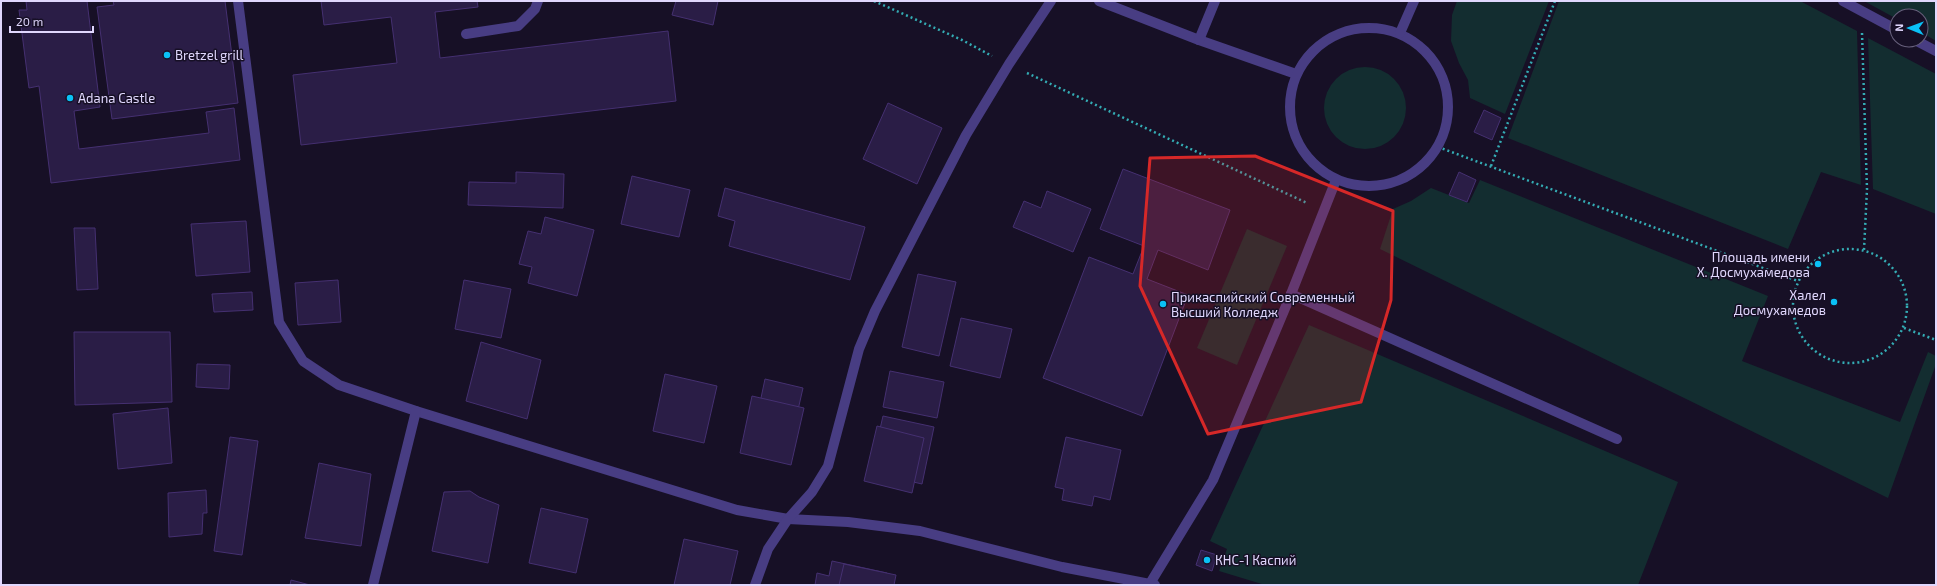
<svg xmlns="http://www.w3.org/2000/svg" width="1937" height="586" font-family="'Exo 2',sans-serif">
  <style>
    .green { fill: #132d30 }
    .building { fill: #2a1d46; stroke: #453071 }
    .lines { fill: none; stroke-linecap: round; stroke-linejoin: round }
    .path { stroke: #34acb4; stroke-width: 2.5; stroke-dasharray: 2 3; stroke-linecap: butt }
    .minor { stroke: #483d83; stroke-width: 10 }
    .marked { fill: #d62828; fill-opacity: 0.2; stroke: #d62828; stroke-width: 3; stroke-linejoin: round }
    .poi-dot { fill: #0ac1f6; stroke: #171026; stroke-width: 1.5 }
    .labels { text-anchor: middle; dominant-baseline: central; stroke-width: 3; stroke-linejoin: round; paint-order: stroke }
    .poi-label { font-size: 13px; fill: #e0d7fd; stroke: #171026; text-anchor: start }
  </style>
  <rect width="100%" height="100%" fill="#171026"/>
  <g class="green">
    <path d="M1457 1H1549L1505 114 1470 98 1468 80 1459 63 1451 41 1452 15Z"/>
    <path d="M1559 1H1800L1857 31 1861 185 1821 172 1788 249 1508 138Z"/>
    <path d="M1864 1H1936V41L1921 32V16H1897V19Z"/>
    <path d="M1868 38 1936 74V214L1873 189Z"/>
    <circle cx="1365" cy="108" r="41"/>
    <path d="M1480 180 1768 296 1742 361 1900 422 1928 352 1936 356V364L1888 498 1380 249 1393 209 1411 201 1431 188 1469 203Z"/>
    <path d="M1247 229 1287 246 1237 365 1197 348Z"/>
    <path d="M1309 325 1678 482 1638 585H1265L1219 571 1227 549 1210 541Z"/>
  </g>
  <g class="building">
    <path d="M26 1H87L100 107 74 111 79 149 209 133 206 112 234 108 240 160 51 183 39 86 29 88 19 10H27Z"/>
    <path d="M113 1H225L238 103 112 119 97 7 114 5Z"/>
    <path d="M321 1H477L478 7 435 12 440 58 668 31 676 101 301 145 293 75 397 63 391 17 324 25Z"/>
    <path d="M676 1H718L713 25 672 15Z"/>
    <path d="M888 103 942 128 917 184 863 159Z"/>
    <path d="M1484 110 1501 118 1492 140 1474 132Z"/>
    <path d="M1123 169 1230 210 1208 270 1158 250 1147 279 1188 295 1142 416 1043 378 1089 257 1133 274 1144 246 1100 229Z"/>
    <path d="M516 172 564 174 563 208 468 205 469 182 516 183Z"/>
    <path d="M1459 172 1476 180 1467 202 1449 195Z"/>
    <path d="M632 176 690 190 679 237 621 224Z"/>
    <path d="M725 188 865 227 850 280 729 246 735 221 718 216Z"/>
    <path d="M1047 191 1091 209 1073 252 1013 227 1024 201 1041 208Z"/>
    <path d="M545 217 594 230 577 296 528 283 532 267 519 264 528 231 541 234Z"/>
    <path d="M246 221 250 272 196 276 191 224Z"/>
    <path d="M74 228H95L98 289 77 290Z"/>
    <path d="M918 274 956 282 939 356 902 347Z"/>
    <path d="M338 280 341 322 298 325 295 283Z"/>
    <path d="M464 280 511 289 501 338 455 329Z"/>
    <path d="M252 292 253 310 214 312 212 294Z"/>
    <path d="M961 318 1012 329 1000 378 950 366Z"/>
    <path d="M74 332H170L172 402 75 405Z"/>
    <path d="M481 342 541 360 527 419 466 401Z"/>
    <path d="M197 364 230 365 229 389 196 387Z"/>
    <path d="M890 371 944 382 937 418 883 407Z"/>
    <path d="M665 374 717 386 704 443 653 431Z"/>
    <path d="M765 379 803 388 787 458 750 450Z"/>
    <path d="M752 396 804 408 791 465 740 453Z"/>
    <path d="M168 408 172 463 118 469 113 414Z"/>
    <path d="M883 416 934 427 922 484 870 472Z"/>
    <path d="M877 426 924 438 912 493 864 481Z"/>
    <path d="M230 437 258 441 242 555 214 551Z"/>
    <path d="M1066 437 1121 450 1110 500 1094 496 1092 506 1062 500 1064 489 1055 487Z"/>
    <path d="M319 463 371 474 361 546 305 538Z"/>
    <path d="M206 490 207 513H203L202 534 169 537 168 493Z"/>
    <path d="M470 491 479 497 499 505 488 563 432 551 444 492Z"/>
    <path d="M541 508 588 519 576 573 529 563Z"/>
    <path d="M684 539 738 551 730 585H674Z"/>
    <path d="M1201 550 1217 555 1212 571 1196 565Z"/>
    <path d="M832 561 887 573 884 585H815L817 573 829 576Z"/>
    <path d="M844 564 896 575 894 585H839Z"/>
    <path d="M291 580 310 585H290Z"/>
  </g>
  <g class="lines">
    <g class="path">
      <path d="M874 1 962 40 992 56"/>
      <path d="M1862 33 1867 189 1864 250"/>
      <path d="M1027 73 1307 203"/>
      <path d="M1438 147 1798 281"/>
      <path d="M1491 166 1555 1"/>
      <circle cx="1850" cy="306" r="57"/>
      <path d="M1904 328 1936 340"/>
    </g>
    <g class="minor">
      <path d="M238 1 279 322 303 361 339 385 416 411 737 510 788 519 848 522 920 531 1062 567 1155 585"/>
      <path d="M1099 1 1199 40 1296 74"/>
      <path d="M1843 1 1897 30"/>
      <circle cx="1369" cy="107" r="79"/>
      <path d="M1400 33 1414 1"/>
      <path d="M466 34 518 26 535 9 538 1"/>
      <path d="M1199 40 1215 1"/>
      <path d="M1915 40 1936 51"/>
      <path d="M1291 294 1617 439"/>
      <path d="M373 585 416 411"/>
      <path d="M755 585 768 549 788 519 812 492 828 466 859 349 875 311 966 135 1009 64 1051 1"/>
      <path d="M1149 585 1213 480 1291 294 1336 180"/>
    </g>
  </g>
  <path class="marked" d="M1255 156 1393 211 1391 300 1361 402 1208 434 1140 286 1150 158Z"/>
  <g class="poi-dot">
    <circle cx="167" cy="55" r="4"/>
    <circle cx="70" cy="98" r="4"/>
    <circle cx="1818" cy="264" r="4"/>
    <circle cx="1834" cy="302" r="4"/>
    <circle cx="1163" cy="304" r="4"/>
    <circle cx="1207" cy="560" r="4"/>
  </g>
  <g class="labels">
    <g class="poi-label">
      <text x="175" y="55">Bretzel grill</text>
      <text x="78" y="98">Adana Сastle</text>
      <text x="1810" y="257" text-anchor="end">Площадь имени<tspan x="1810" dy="15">Х. Досмухамедова</tspan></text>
      <text x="1826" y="295" text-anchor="end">Халел<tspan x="1826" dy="15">Досмухамедов</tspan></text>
      <text x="1171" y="297">Прикаспийский Современный<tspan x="1171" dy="15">Высший Колледж</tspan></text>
      <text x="1215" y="560">КНС-1 Каспий</text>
    </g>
  </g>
  <rect width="1937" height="586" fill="none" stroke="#e0d7fd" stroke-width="4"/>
  <g transform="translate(1909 28) rotate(271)"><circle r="19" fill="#171026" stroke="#67607c"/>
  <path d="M0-3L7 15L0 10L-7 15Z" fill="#0ac1f6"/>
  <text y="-6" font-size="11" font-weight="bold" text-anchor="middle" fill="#e0d7fd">N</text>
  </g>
  <path d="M10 26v6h83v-6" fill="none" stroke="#e0d7fd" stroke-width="2"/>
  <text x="16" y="26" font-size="12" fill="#e0d7fd" stroke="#171026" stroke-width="3" paint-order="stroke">20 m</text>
</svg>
